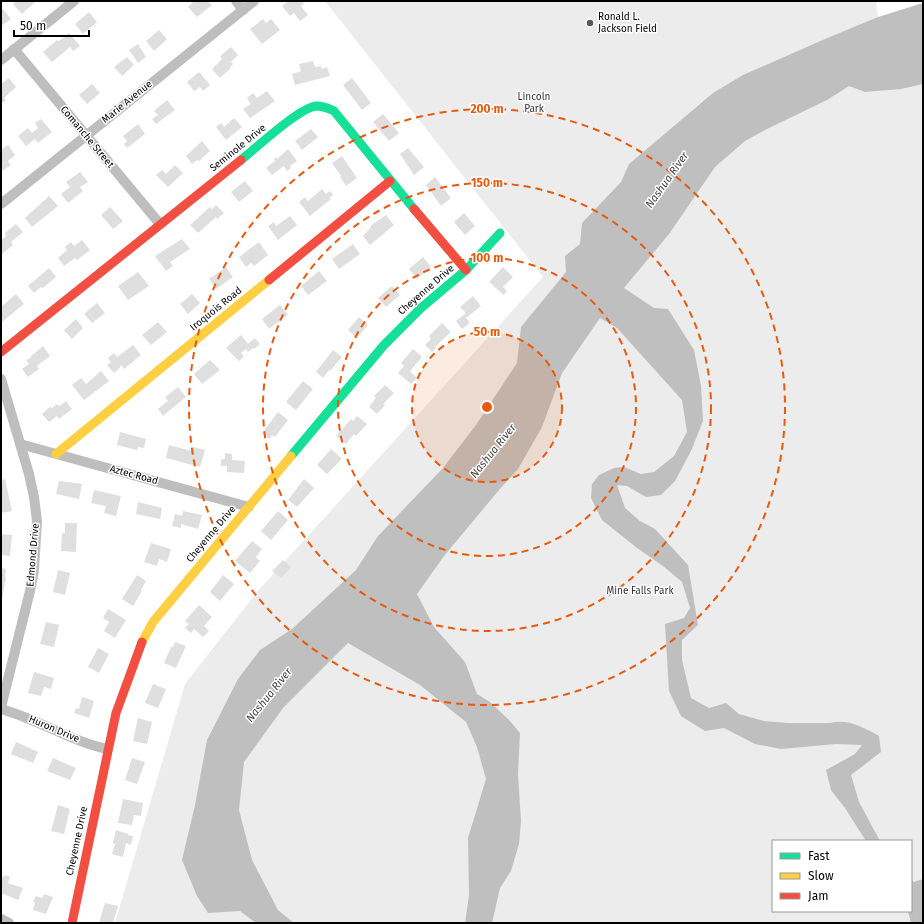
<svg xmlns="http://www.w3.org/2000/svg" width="924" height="924" font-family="'Fira Sans',sans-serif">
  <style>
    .green { fill: #ececec; fill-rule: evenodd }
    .water { fill: #bfbfbf }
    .building { fill: #dfdfdf }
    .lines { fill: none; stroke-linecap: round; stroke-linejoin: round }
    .street { stroke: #bebebe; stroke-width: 10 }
    .fast { stroke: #16e098; stroke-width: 9 }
    .slow { stroke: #ffcf43; stroke-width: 9 }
    .jam { stroke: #f24e42; stroke-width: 9 }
    .ring { fill: none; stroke: #e8590c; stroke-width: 2; stroke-dasharray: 7 5 }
    .poi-dot { fill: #595959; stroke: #fff; stroke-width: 1.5 }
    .labels { text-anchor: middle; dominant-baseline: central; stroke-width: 3; stroke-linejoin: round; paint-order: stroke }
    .poi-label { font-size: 10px; fill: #000; stroke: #fff; text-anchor: start }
    .park-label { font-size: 10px; fill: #333; stroke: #fff }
    .street-label { font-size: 10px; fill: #000; stroke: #fff }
    .water-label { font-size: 11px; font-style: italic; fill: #444; stroke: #fff }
    .centre { fill: #e8590c; stroke: #fff; stroke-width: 2 }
    .ring-label { font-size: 12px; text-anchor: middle; font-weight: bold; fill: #e8590c; stroke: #fff; stroke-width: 3; stroke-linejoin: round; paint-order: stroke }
  </style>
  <rect width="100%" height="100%" fill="#fff"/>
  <path class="green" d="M325 1H876L878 17 920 85 923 84V923H115L185 684 257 592 543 277ZM773 841H911V911H773Z"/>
  <g class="water">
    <path d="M923 3V84L901 89 865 92 849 86 827 100 765 130 745 141 715 167 669 234 624 288 654 308 668 309 694 350 701 386 703 421 691 451 675 481 661 495 646 497 627 486 617 485 625 508 640 521 655 529 688 565 698 625 682 640V660L691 698 709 708 726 703 739 714 764 721 788 723H830C847 718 865 728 879 736L881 752 851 775 859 802 880 841H866L845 808 831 790 826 770 855 754 862 745 836 744 781 749 755 744 724 728 705 731 681 716 669 691 665 624 684 618 690 608 682 582 663 566 637 548 602 520 591 498 592 484 599 475 614 468 624 467 641 474 654 472 674 456 687 432 682 400 617 328 600 318 562 373 542 427 518 469 499 490 444 556 417 594 434 627 465 662 477 694 490 702 509 720 520 733 518 774 521 821 519 844 511 871 500 888 492 923H465L469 895 468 838 486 779 477 747 466 722 420 685 348 643 283 708 244 762 239 810 252 860 278 910 294 923H256L240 911 208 913 197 896 182 860 195 805 207 740 238 679 260 650 292 629 356 570 378 536 443 468 476 425 517 363 521 327 566 272 565 256 580 244 582 223 621 182 629 164 713 93 743 75 825 39 878 17Z"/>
    <path d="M923 879V923H911L908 911H911V880L914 882Z"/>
  </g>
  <g class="building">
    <path d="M16 1H34L35 2 22 14 13 4Z"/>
    <path d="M194 1H208L212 5 197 17 188 7Z"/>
    <path d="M285 1H302L304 4 301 6 308 15 300 21 294 13 290 16 282 6 287 2Z"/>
    <path d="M3 9 11 19 1 26V11Z"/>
    <path d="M89 12 97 22 83 34 75 24Z"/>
    <path d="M263 19 266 23 271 19 280 30 262 44 250 29Z"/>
    <path d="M159 30 167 39 154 51 146 41Z"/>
    <path d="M69 33 80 46 73 51 70 47 52 62 43 52 57 40 59 41Z"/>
    <path d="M138 44 146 57 138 63 129 50Z"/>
    <path d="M231 47 238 55 231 62 233 64 230 67 231 68 220 78 212 69 222 59 220 56Z"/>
    <path d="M127 57 134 65 122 76 114 67Z"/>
    <path d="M313 61 315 67 321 66 322 69 327 67 330 76 295 85 292 74 301 71 299 64Z"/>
    <path d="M199 72 210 85 203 91 200 87 194 91 187 82Z"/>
    <path d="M9 78 16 87 4 98 6 100 1 104V84Z"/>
    <path d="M352 78 371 103 362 110 343 85Z"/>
    <path d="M92 84 100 93 87 104 79 95Z"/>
    <path d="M267 91 275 101 250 118 243 109 251 104 247 98 253 93 257 98Z"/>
    <path d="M167 100 175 110 156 124 152 119 158 115 154 111Z"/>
    <path d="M383 114 399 133 389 141 373 122Z"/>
    <path d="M234 118 242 127 226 140 216 127 221 123 224 127Z"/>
    <path d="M41 119 52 132 38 143 35 139 26 146 18 136 28 128 32 133 38 128 35 123Z"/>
    <path d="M138 124 145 134 127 148 124 144 127 141 123 136Z"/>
    <path d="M311 129 318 137 302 150 295 141Z"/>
    <path d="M202 141 210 151 199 161 197 160 192 164 186 156Z"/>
    <path d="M8 145 15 155 8 161 11 165 1 172V150Z"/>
    <path d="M408 148 424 167 414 175 400 154Z"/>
    <path d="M288 149 297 161 290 166 291 168 287 171 284 166 272 175 266 168 275 161 274 159 276 157 277 159Z"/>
    <path d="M342 156 357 178 346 186 340 177 341 176 332 163Z"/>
    <path d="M175 165 183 173 168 187 156 175 162 170 166 174Z"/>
    <path d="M80 172 88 182 80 187 83 191 68 203 61 194 70 187 66 182Z"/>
    <path d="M435 177 451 198 441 206 426 185Z"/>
    <path d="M245 181 253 191 239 202 231 192Z"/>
    <path d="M322 189 326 194 330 191 333 195 329 198 331 199 310 216 299 202 305 197 308 201Z"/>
    <path d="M49 196 58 206 32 227 25 218Z"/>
    <path d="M216 205 224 213 217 219 216 217 198 233 190 225 210 207 212 209Z"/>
    <path d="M110 207 123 221 113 229 101 215Z"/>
    <path d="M464 213 475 226 465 235 454 222Z"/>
    <path d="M386 215 394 225 370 245 363 236 371 227 370 226Z"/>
    <path d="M290 216 297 225 278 240 268 226 274 222 276 226Z"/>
    <path d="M16 224 23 232 11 242 13 245 2 254 1 240 6 236 5 233Z"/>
    <path d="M182 239 190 249 170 262 173 266 166 271 155 256Z"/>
    <path d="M82 240 90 250 77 260 75 258 64 266 58 258 67 250 65 247 71 242 74 246Z"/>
    <path d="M259 242 268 255 254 266 251 263 246 267 239 257Z"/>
    <path d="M353 244 360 254 339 269 332 259Z"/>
    <path d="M423 257 431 267 417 279 409 269Z"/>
    <path d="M226 267 233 277 216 289 209 279Z"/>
    <path d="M503 267 513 277 503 287 507 291 504 295 489 282Z"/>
    <path d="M49 268 56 277 43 288 41 287 34 293 28 286Z"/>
    <path d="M319 271 327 281 308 295 301 286Z"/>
    <path d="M138 272 149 286 128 300 118 286Z"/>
    <path d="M392 286 400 295 386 307 378 298Z"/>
    <path d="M16 294 24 304 2 322 1 307Z"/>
    <path d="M192 294 200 303 188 314 180 304Z"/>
    <path d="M473 296 481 306 466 318 470 323 462 329 456 321 466 313 460 307Z"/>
    <path d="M97 303 105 313 92 323 84 314Z"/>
    <path d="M280 305 288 315 269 329 262 319Z"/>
    <path d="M359 317 368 325 357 338 348 330Z"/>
    <path d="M76 319 83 328 72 339 64 330Z"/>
    <path d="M158 322 167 332 151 345 142 335Z"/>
    <path d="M442 323 451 332 435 347 436 348 432 352 425 345 431 339 429 336Z"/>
    <path d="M241 335 248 344 255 338 260 344 254 349 253 348 248 352 246 349 241 353 244 356 239 361 226 348Z"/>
    <path d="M133 345 141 355 124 369 121 365 120 367V368L114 373 107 365 111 362 108 358 114 353 117 357Z"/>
    <path d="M43 346 50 356 37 366 39 369 28 377 22 369 29 364 26 360 31 358 30 357Z"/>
    <path d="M413 349 422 357 410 371 417 378 411 384 398 373 404 366 401 363Z"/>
    <path d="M333 350 342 357 330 371 329 370 323 378 316 372Z"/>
    <path d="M210 360 220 370 202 384 194 374Z"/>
    <path d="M101 371 109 381 84 400 72 385 81 378 86 384Z"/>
    <path d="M303 381 313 389 296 410 286 402Z"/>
    <path d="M385 385 394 393 383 404 385 405 377 414 369 407 376 398 374 396Z"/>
    <path d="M178 387 186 397 163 416 158 409 168 401 165 397Z"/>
    <path d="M66 401 72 409 59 419 57 416 49 422 42 414 50 407 52 408 57 404 59 406Z"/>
    <path d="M278 412 288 420 275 437 272 435 269 439 262 433Z"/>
    <path d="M357 416 367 424 356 436 354 434 346 444 336 436 351 419 353 421Z"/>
    <path d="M120 432 146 439 144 448 138 447 137 450 117 445Z"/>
    <path d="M169 445 192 451 193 447 205 450 200 467 166 458Z"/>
    <path d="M331 449 342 459 327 474 317 465Z"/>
    <path d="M225 453 232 454V460L245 461 244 473 227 472V466H221V459H225Z"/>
    <path d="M5 479 12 511 1 513V480Z"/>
    <path d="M304 479 314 488 297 507 288 500Z"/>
    <path d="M59 481 82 484 79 499 56 494Z"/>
    <path d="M94 490 121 496 116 516 104 513 106 506 91 503Z"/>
    <path d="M138 502 162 508 160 519 136 514Z"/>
    <path d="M183 511 202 515 198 529 181 524V528L172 526 175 514 182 516Z"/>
    <path d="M278 511 288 520 271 540 261 531Z"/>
    <path d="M65 523H77L76 552 61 551 62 533H65Z"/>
    <path d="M1 534 12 535 10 556 1 555Z"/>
    <path d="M252 541 262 549 256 557 260 561 250 573 235 561Z"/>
    <path d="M151 543 171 549 167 562 159 559 157 566 144 562Z"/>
    <path d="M283 560 291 567 281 578 272 571Z"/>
    <path d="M1 568 6 569 5 577H6L2 599Z"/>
    <path d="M58 570 70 573 65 595 53 592Z"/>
    <path d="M137 575 146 581 141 590 142 591 133 606 122 599Z"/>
    <path d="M223 575 234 584 220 601 210 592Z"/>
    <path d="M199 605 212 617 204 626 209 631 203 637 194 629 191 633 185 628 189 624 185 621Z"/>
    <path d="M108 609 126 620 115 638 104 631 109 622 103 618Z"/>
    <path d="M46 622 59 625 54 647 40 644Z"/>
    <path d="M175 642 186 646 176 668 164 663 171 647H173Z"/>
    <path d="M98 648 109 654 99 673 88 667Z"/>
    <path d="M34 672 54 678 51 689 44 687 41 696 28 693Z"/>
    <path d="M153 684 166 689 158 708 145 703Z"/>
    <path d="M82 697 94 701 89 718 74 713 76 708 79 709Z"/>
    <path d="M138 718 152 722 147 744 133 741Z"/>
    <path d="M16 742 38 752 33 763 11 754Z"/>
    <path d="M53 758 76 768 70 780 47 771Z"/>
    <path d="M132 758 145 762 137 784 125 780Z"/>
    <path d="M123 799 143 803 141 816 134 815 132 825 118 823Z"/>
    <path d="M58 805 70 809 64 834 51 831Z"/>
    <path d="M116 830 128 834V835L133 836 131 845 126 843 123 857 112 854 115 844 113 843Z"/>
    <path d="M5 875 10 877 8 883 23 888 18 900 1 893V876L4 877Z"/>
    <path d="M44 894 53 897 46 914 33 910 35 903 33 902 36 896 42 898Z"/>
    <path d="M105 903 118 906 113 923H99Z"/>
  </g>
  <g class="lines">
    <g class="street">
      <path d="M236 1 243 10"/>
      <path d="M14 49 160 224"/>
      <path d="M1 60 74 1"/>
      <path d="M1 204 254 1"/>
      <path d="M1 379 29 474 34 497 37 521 34 570 30 591 1 707"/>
      <path d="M20 444 249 507"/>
      <path d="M1 709C38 719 70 741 107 749"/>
      <path d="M1 919 9 923"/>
    </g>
    <g class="fast">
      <path d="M241 160C256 148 299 108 316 106 323 106 328 108 334 111L414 209"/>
      <path d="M291 456 384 345 421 308 466 270 500 233"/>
    </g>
    <g class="slow">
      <path d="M56 454 269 280"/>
      <path d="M142 642 153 622 291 456"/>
    </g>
    <g class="jam">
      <path d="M414 209 466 270"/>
      <path d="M269 280 390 181"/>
      <path d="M1 352 241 160"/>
      <path d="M72 923 116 713 142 642"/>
    </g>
  </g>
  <circle cx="487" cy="407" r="75" fill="#e8590c" fill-opacity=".12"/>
  <g class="ring">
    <circle cx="487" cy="407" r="75"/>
    <circle cx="487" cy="407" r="149"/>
    <circle cx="487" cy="407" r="224"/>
    <circle cx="487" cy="407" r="298"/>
  </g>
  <circle class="poi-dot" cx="590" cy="23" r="4"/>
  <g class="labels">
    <g class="poi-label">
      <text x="598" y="17">Ronald L.<tspan x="598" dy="12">Jackson Field</tspan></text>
    </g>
    <g class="park-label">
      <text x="534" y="97">Lincoln<tspan x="534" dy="12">Park</tspan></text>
      <text x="640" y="591">Mine Falls Park</text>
    </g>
    <g class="street-label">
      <text transform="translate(127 102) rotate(-39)">Marie Avenue</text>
      <text transform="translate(87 137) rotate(50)">Comanche Street</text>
      <text transform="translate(238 148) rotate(-39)">Seminole Drive</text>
      <text transform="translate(426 290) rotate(-41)">Cheyenne Drive</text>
      <text transform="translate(216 309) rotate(-39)">Iroquois Road</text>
      <text transform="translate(134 475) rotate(15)">Aztec Road</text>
      <text transform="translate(211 534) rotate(-50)">Cheyenne Drive</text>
      <text transform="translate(33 555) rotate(-85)">Edmond Drive</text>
      <text transform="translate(54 729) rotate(23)">Huron Drive</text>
      <text transform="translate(77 841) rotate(-78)">Cheyenne Drive</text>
    </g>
    <g class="water-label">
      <text transform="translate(667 180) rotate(-55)">Nashua River</text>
      <text transform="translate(493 451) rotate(-51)">Nashua River</text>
      <text transform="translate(269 695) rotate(-51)">Nashua River</text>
    </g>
  </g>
  <circle cx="487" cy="407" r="6" class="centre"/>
  <g class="ring-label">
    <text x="487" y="113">200 m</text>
    <text x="487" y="187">150 m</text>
    <text x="487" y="262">100 m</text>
    <text x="487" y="336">50 m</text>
  </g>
  <rect width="924" height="924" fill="none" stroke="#000000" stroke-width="4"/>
  <rect x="772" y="840" width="140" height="72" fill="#ffffff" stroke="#999999"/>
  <rect x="780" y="853" width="20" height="6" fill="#16e098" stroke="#999999"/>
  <text x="808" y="860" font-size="12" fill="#000000">Fast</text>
  <rect x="780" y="873" width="20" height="6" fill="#ffcf43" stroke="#999999"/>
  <text x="808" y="880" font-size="12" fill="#000000">Slow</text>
  <rect x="780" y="893" width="20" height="6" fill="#f24e42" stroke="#999999"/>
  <text x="808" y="900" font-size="12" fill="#000000">Jam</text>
  <path d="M14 30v6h75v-6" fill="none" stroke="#000000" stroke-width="2"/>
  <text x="20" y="30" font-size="12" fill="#000000" stroke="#ffffff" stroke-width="3" paint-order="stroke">50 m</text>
</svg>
